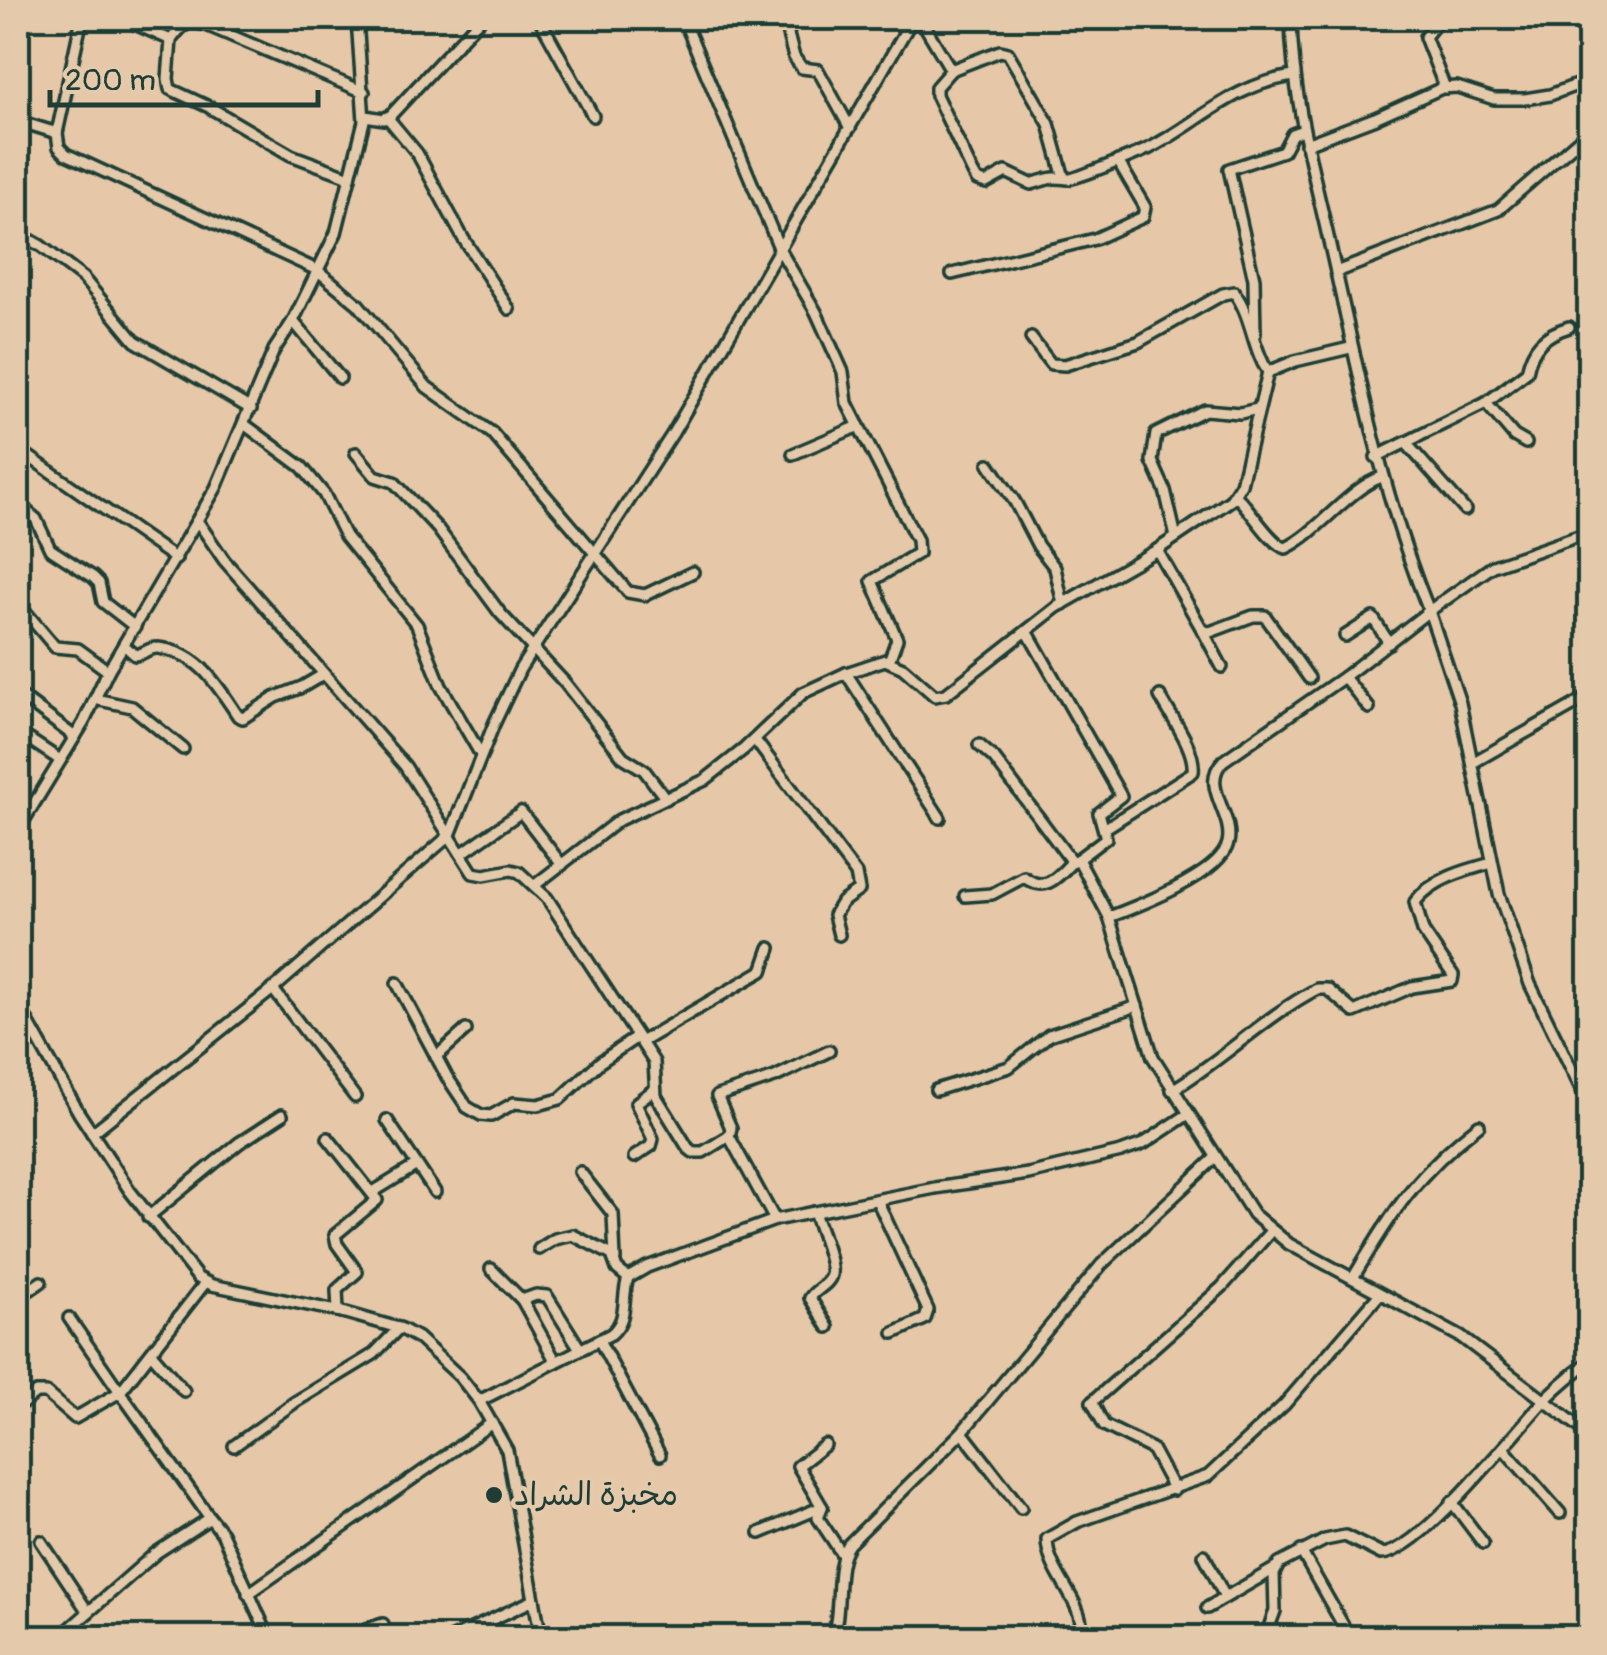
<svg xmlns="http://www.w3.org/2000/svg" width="1607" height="1655" font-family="Pangolin,'Playpen Sans Arabic',sans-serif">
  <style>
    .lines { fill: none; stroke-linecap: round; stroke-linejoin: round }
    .minor-casing { stroke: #1f3d34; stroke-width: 16 }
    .minor { stroke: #e4caab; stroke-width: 9 }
    .poi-dot { fill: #1f3d34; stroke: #e4caab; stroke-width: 4 }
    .labels { text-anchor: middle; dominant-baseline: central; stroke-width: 9; stroke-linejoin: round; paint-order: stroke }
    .poi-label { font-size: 32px; fill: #1f3d34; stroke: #e4caab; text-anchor: start }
  </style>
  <rect width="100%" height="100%" fill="#e6c8a8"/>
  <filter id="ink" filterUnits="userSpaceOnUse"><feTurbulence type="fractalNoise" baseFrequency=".01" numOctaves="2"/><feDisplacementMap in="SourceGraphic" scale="20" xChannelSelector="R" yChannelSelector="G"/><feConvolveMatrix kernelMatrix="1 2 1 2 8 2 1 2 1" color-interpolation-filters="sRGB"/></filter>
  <g filter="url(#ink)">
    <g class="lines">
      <g class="minor-casing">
        <g id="minor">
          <path d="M82 18 57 133 59 147 66 154 317 270 358 304 427 387 492 433 628 592 645 595 693 572"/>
          <path d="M121 18 171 40C182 25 187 19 206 25L364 92"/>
          <path d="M539 18 593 116"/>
          <path d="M683 18 780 250 816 312 843 372 847 403 917 540 918 553 872 581 897 639 889 661"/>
          <path d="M802 18 787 31 794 57 802 68 818 70 850 128"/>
          <path d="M920 18 951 70 936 87V95L972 171 977 180 986 183 1006 172 1031 184C1051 178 1049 177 1068 179 1074 180 1139 153 1148 149 1199 123 1233 84 1294 76"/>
          <path d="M1291 18C1292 98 1314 173 1331 250 1360 376 1380 490 1429 611L1344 677 1223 761C1199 786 1235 815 1228 843 1220 875 1138 906 1109 917L1153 1057 1253 1214 1289 1244 1461 1337 1590 1435"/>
          <path d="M1440 18 1425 37 1445 88"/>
          <path d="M171 40 168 79 170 89 209 107 291 155 350 177"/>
          <path d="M951 70 1000 51 1008 53 1049 124 1064 178"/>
          <path d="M365 116 384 119 390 116 481 18"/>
          <path d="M387 117 417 153 463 238 509 309"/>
          <path d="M18 121 57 133"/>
          <path d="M1306 144 1375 118 1442 88 1457 87 1494 99H1525L1550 95 1590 80"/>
          <path d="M18 233 41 246 83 278 135 341 251 409"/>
          <path d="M1336 272 1498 210 1590 130"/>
          <path d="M952 274 1095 239 1143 217 1145 207 1118 161"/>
          <path d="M293 321 340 378"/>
          <path d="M1255 334 1254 279 1229 169 1283 151 1292 134 1303 130"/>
          <path d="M1031 338 1051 364 1065 365 1138 342 1223 294 1234 292C1252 316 1252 348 1268 372"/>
          <path d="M1486 403 1514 436 1526 443"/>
          <path d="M244 424 302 467 324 494 345 536 417 625 441 686 481 755"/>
          <path d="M1407 444 1465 510"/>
          <path d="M18 449 176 559"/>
          <path d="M356 453 375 476 394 482 438 529 500 613 565 683 623 757 644 770 666 799"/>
          <path d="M793 454 859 426"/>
          <path d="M1376 457 1486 403 1527 372C1532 347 1543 335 1569 327"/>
          <path d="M989 464 1015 502 1038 546 1055 568 1063 604"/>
          <path d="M1236 496C1251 509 1270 544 1286 548 1319 532 1349 488 1382 477"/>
          <path d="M18 504 36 519 50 549 93 577 99 583 103 602 135 627"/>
          <path d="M198 522 224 560 405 766 473 873 484 875 511 870 519 872 547 898 654 1062 656 1096 688 1148 693 1152H703L729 1136 775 1220"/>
          <path d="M1590 532 1493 566 1429 611 1460 703 1499 894 1530 984 1590 1107"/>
          <path d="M1176 537 1165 490 1152 461 1156 434 1205 410 1240 413 1258 409"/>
          <path d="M1157 550 1203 631 1210 632 1253 616H1265L1309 678"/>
          <path d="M23 609 55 647 78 649 108 671"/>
          <path d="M1027 631 1121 796 1099 813 1106 838 1078 859 1109 917"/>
          <path d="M1203 631 1222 667"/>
          <path d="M1345 636 1373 618 1389 643"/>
          <path d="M125 646 135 655C145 654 149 647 158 648 200 653 217 685 238 716L243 718 276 697 302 687 324 674"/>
          <path d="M846 673 940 818"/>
          <path d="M1344 677 1369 708"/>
          <path d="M18 694 75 737"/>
          <path d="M95 699 132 707 183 749"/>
          <path d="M18 738H27L60 760"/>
          <path d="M755 740 856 874 859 890 842 902 834 915 839 935"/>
          <path d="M979 745 994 758 1072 862 1078 859"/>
          <path d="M1474 762 1590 696"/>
          <path d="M1104 829 1193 772C1196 749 1171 717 1160 696"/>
          <path d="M18 830 84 722 108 671 216 488 274 350 293 321 336 233 364 121 357 18"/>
          <path d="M461 854 521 812 562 865"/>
          <path d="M535 885 619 820 705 780 744 749 803 693 846 673 885 660 903 668 935 696 946 694 1057 607 1157 550 1231 500 1241 484 1268 372 1295 361 1350 348"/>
          <path d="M965 896 992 894 1024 877C1045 893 1056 879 1072 862"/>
          <path d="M397 983 447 1077 467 1107 481 1115 491 1116 514 1103 538 1105 560 1099 600 1062 637 1037"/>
          <path d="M273 989 355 1097"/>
          <path d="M18 1004 79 1113 130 1191 198 1278 212 1285 346 1313 402 1329 418 1338 460 1377 479 1401 507 1450 541 1638"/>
          <path d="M641 1042 762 971 770 948"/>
          <path d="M436 1057 466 1030"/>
          <path d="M936 1090 1009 1067 1049 1035 1137 1006"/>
          <path d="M1172 1090C1223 1060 1264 1017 1317 989H1327L1354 1012 1412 987 1452 981 1453 975 1423 931 1415 902C1432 879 1466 870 1492 863"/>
          <path d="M387 1120 435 1192"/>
          <path d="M92 1133 273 989 450 835 494 724 520 669 673 433 913 18"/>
          <path d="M729 1136 731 1128 717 1096 775 1077 829 1051"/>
          <path d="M328 1138 377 1200 335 1235 337 1244 357 1272 337 1290 338 1311"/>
          <path d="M634 1157 651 1146 653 1139 636 1103 655 1089"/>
          <path d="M580 1172 613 1214 615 1259"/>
          <path d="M373 1192 417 1165"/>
          <path d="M877 1200 928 1310 925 1319 894 1333"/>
          <path d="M814 1212C818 1225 834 1263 831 1275 829 1285 815 1289 810 1298L828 1327"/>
          <path d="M148 1217 239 1143 282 1115"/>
          <path d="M539 1249 555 1239 573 1235 612 1255 617 1269 628 1278"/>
          <path d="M491 1269 522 1300 536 1295 547 1296 580 1349"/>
          <path d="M1353 1278C1392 1212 1417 1173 1479 1125"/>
          <path d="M205 1283 120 1392 210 1518"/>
          <path d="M18 1298 41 1282"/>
          <path d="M522 1300 556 1362"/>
          <path d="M599 1340 660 1455"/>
          <path d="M151 1353 184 1391"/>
          <path d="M479 1401 611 1334C629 1319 621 1299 628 1278L647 1267 775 1220 935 1188 1028 1174 1121 1152 1143 1144 1187 1115"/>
          <path d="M18 1407 36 1393H46L75 1418 120 1392 69 1318"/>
          <path d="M962 1432 1021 1508"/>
          <path d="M825 1445 798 1466 822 1507 818 1518 842 1554"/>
          <path d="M234 1446 295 1402 374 1354 399 1328"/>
          <path d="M1503 1448 1560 1513"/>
          <path d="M1174 1490 1152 1449 1104 1425 1092 1402 1222 1287 1271 1231"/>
          <path d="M1452 1502 1483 1543"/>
          <path d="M760 1533 822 1507"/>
          <path d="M41 1541 88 1612"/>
          <path d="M1301 1551 1343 1625"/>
          <path d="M1204 1555 1225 1597"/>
          <path d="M248 1594 492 1423"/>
          <path d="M1207 1608 1276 1568"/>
          <path d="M59 1638 156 1553 210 1518 222 1533 269 1638"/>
          <path d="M337 1638 383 1624"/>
          <path d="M452 1638 534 1600"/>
          <path d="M832 1638C843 1609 833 1566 849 1544L962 1432 1102 1264 1215 1158"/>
          <path d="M1076 1638 1082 1631C1081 1597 1047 1572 1047 1539L1077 1522 1208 1476 1284 1405 1379 1295"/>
          <path d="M1265 1638 1275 1611 1274 1574 1279 1564 1325 1540 1345 1536 1381 1554C1419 1554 1514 1433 1543 1402 1557 1387 1573 1374 1590 1361"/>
        </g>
      </g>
      <use href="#minor" class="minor"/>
    </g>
  </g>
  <circle class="poi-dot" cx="494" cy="1495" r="10"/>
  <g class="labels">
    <g class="poi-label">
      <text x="514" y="1495">مخبزة الشراد</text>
    </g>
  </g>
  <rect width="1607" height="1655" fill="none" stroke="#e4caab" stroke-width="60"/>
  <rect x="30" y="30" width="1547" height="1595" fill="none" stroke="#1f3d34" stroke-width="4" filter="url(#ink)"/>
  <path d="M50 90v15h268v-15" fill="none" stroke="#1f3d34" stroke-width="5"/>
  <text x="65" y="90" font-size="30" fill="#1f3d34" stroke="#e4caab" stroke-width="8" paint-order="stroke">200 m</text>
</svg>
